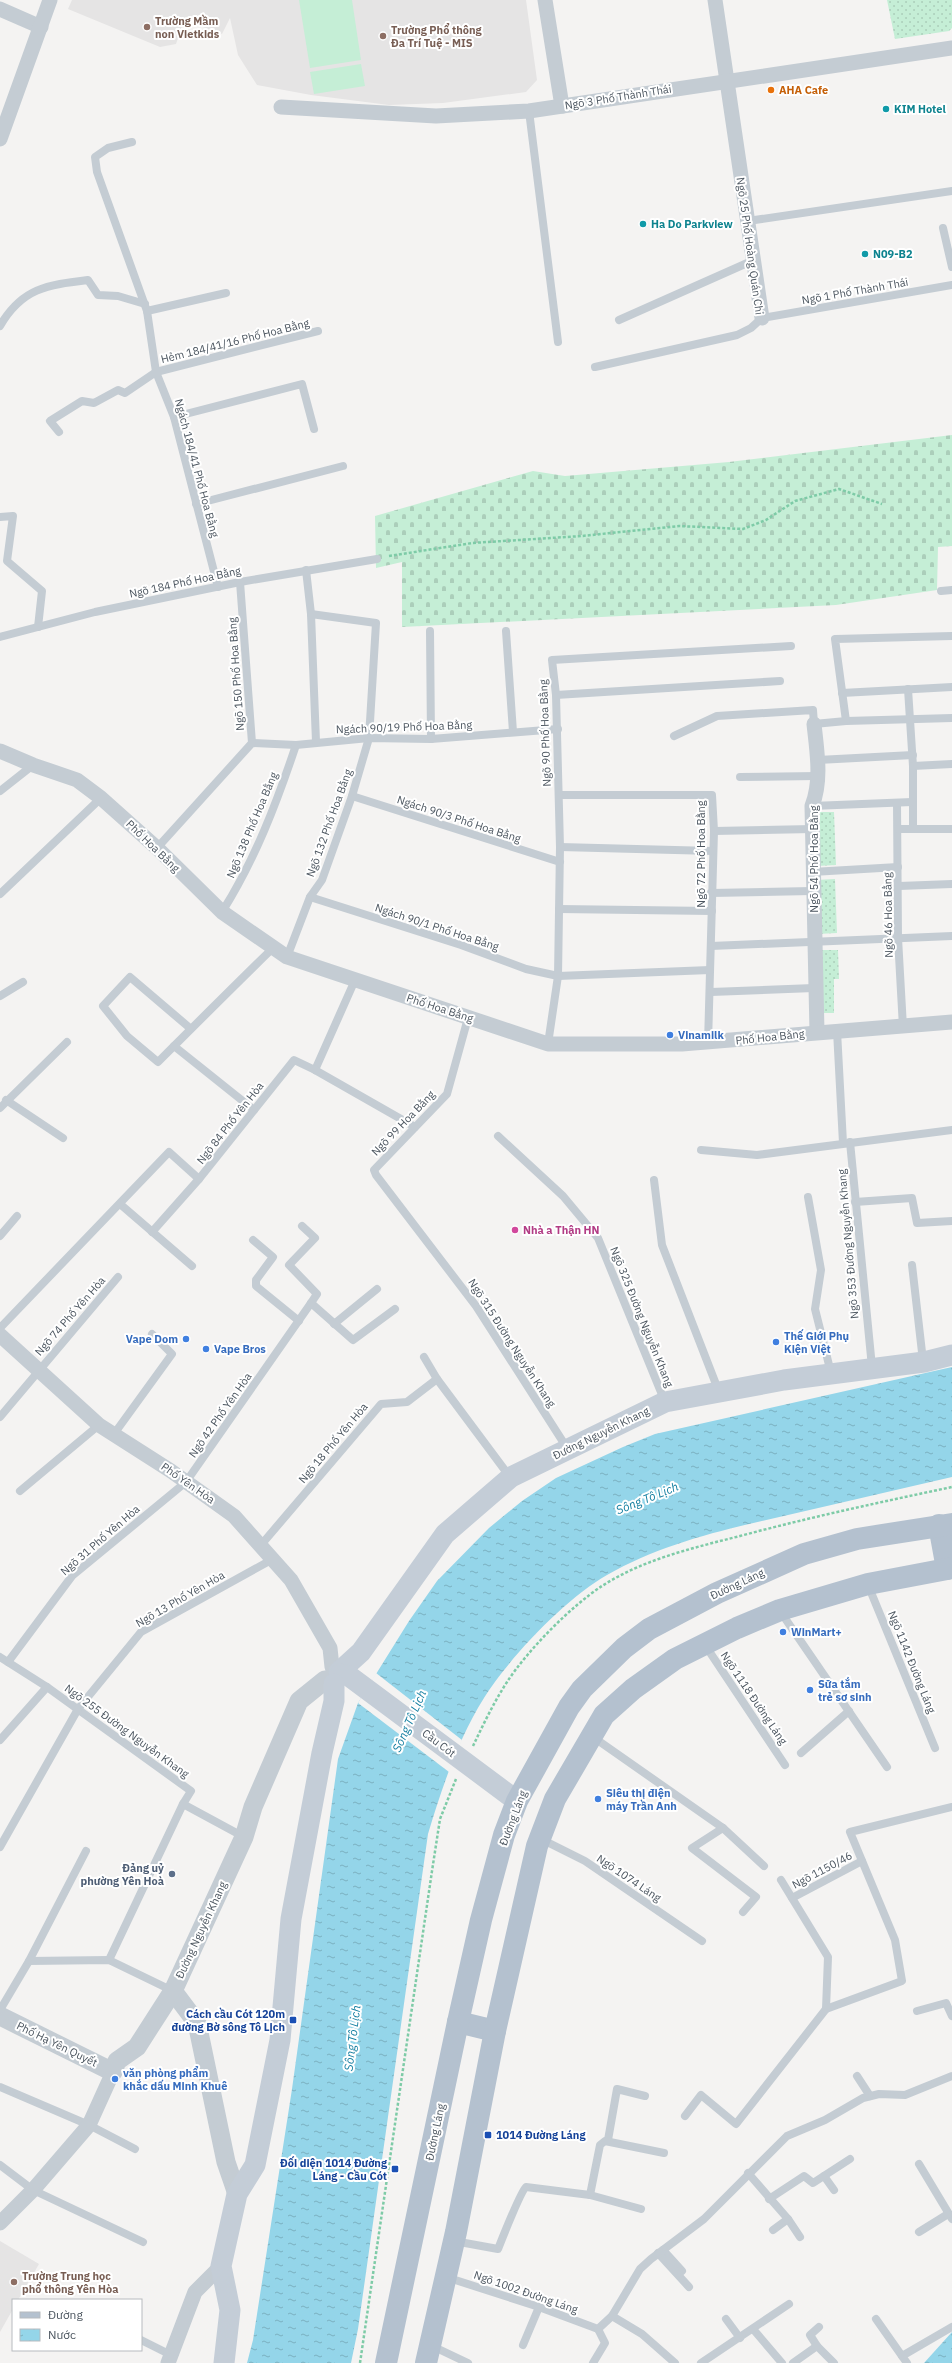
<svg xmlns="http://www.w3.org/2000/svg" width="952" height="2363" font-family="'IBM Plex Sans',sans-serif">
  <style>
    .education { fill: #e5e4e4 }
    .grass { fill: url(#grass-dots) }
    .cemetery { fill: url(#cemetery-stones) }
    .garden { fill: #c5eed6 }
    .water { fill: url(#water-ripples) }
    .pier { fill: #f4f3f2 }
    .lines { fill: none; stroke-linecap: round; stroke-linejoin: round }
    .path { stroke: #7ecba7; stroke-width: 2.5; stroke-dasharray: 3 2; stroke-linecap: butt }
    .service { stroke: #c4ccd3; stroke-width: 8 }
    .minor { stroke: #c4ccd3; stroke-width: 15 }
    .tertiary { stroke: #c4ccd3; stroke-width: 19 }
    .secondary { stroke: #c4cdd7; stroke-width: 21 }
    .primary { stroke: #b4c1cf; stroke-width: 22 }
    .education-dot { fill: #8d6e63; stroke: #fff; stroke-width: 1.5 }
    .food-dot { fill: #e8710a; stroke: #fff; stroke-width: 1.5 }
    .culture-dot { fill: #0f9aa8; stroke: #fff; stroke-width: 1.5 }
    .shop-dot { fill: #3f7fe0; stroke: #fff; stroke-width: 1.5 }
    .hotel-dot { fill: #d1479c; stroke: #fff; stroke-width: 1.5 }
    .service-dot { fill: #5c6f8a; stroke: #fff; stroke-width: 1.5 }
    .transit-dot { fill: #1a4fb4; stroke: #fff; stroke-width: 1.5 }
    .labels { text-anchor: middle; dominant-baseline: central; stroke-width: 4; stroke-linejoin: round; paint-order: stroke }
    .education-label { font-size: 11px; font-weight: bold; fill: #785e54; stroke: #fff; text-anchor: start }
    .food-label { font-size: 11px; font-weight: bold; fill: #c56008; stroke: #fff; text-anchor: start }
    .street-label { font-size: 11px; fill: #4b555f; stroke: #fff }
    .culture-label { font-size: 11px; font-weight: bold; fill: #0d838f; stroke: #fff; text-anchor: start }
    .shop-label { font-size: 11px; font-weight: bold; fill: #366cbe; stroke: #fff; text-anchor: start }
    .hotel-label { font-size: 11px; font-weight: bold; fill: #b23c85; stroke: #fff; text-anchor: start }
    .service-label { font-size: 11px; font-weight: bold; fill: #4e5e75; stroke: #fff; text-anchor: end }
    .transit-label { font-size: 11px; font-weight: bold; fill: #164399; stroke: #fff; text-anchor: end }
    .water-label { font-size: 12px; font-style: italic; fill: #147fa1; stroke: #fff }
  </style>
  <defs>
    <pattern id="grass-dots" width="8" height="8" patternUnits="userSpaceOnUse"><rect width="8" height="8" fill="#c5eed6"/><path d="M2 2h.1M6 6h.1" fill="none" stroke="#abceba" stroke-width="1.8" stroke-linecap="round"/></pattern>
    <pattern id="cemetery-stones" width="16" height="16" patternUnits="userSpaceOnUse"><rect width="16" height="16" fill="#c5eed6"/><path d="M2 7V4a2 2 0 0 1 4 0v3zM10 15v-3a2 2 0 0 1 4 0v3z" fill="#abceba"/></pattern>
    <pattern id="water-ripples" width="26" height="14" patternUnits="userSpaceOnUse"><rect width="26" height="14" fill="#94d5e9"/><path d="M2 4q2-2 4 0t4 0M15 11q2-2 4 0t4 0" fill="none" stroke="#7bb0c0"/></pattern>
  </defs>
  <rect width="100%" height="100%" fill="#f4f3f2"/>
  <g class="education">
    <path d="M72 0H526L537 80 526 92 443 103 389 105 311 95 257 85 238 55 230 18 222 34 184 20 176 44 160 47 68 9Z"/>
    <path d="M0 2241 39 2264 18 2300H13V2309L0 2332Z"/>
  </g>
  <g class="grass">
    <path d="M887 0H952V28L949 31 895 39Z"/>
    <path d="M815 812H834L836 865 817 866Z"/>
    <path d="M835 879 837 933 818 934 816 880Z"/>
    <path d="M819 950H838L839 979H834V1013H821Z"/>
  </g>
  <path class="cemetery" d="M952 435V546L938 547 937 590 836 605 402 627V562L376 568 375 516 533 471 565 476 729 462Z"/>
  <g class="garden">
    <path d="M299 0H352L361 60 310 68Z"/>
    <path d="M361 64 365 86 314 94 310 72Z"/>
  </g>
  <g class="water">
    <path d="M952 1367V1477C897 1490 843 1502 788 1515 726 1529 663 1543 607 1575 566 1598 509 1658 484 1698 458 1739 442 1788 428 1834L358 2329 351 2363H247L253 2340 292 2089 338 1759 358 1703 409 1621 437 1581 489 1528 522 1501 556 1478 623 1447 655 1434Z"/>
    <path d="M952 2332V2363H924Z"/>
  </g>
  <path class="pier" d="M376 1673 462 1740 449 1772 358 1703Z"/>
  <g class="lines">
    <g class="path">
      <path d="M389 556 472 543 582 536 679 526 743 529 766 520 795 501 839 489 882 504"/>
      <path d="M473 1746C483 1725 494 1702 507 1682 528 1650 570 1607 602 1586 644 1559 693 1548 740 1536 811 1517 881 1502 952 1487"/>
      <path d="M360 2363 432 1871 440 1819 456 1779"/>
    </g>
    <g class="service">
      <path d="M529 111 558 342"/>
      <path d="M132 142 108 148 95 157 97 172 147 311 156 372 174 417 218 587"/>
      <path d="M748 221 952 191"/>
      <path d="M943 228 952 267"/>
      <path d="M147 311 226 293"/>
      <path d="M619 320 754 260"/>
      <path d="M0 326C22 288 47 285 88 280L98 295 118 296 145 304"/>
      <path d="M595 367 737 335 751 328 762 318 952 285"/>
      <path d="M174 417 302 384 314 429"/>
      <path d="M59 432 50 421 82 401 94 403 118 390 125 393 156 372 318 331"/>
      <path d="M196 504 343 466"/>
      <path d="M0 517 13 516 7 561 42 591 38 627"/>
      <path d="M306 570 311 614"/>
      <path d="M941 591 952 590"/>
      <path d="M430 631 431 739"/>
      <path d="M506 631 513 732"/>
      <path d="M0 637 95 612 240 582 377 559"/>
      <path d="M908 689 913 766V829"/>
      <path d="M842 693 952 687"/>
      <path d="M556 695 780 681"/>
      <path d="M846 721 952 718"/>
      <path d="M674 736 717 716 813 710 814 724 846 721 835 639 952 636"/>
      <path d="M252 743 296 745 369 738 431 739 558 729"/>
      <path d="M818 760 913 755"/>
      <path d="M913 766 952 764"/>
      <path d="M740 777 818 776"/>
      <path d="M0 791 33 765"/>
      <path d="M559 795H712L714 831 708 1043"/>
      <path d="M352 796 560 862"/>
      <path d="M897 803 898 938 903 1027"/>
      <path d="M812 806 912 802"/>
      <path d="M898 829H952"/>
      <path d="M714 831 813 829"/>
      <path d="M560 847 713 851"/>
      <path d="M157 848 252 743 240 582"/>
      <path d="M812 872 898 867"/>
      <path d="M899 886 952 884"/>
      <path d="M711 893 812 891"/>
      <path d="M0 894 101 798"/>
      <path d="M310 897 461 945 526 969 558 976 710 970"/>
      <path d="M559 909 712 911"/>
      <path d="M222 912C255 860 277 802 296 745"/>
      <path d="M711 946 952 936"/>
      <path d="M287 957 310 897 322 880 352 796 369 738 376 623 311 614 316 742"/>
      <path d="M711 992 814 988"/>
      <path d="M0 996 23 982"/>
      <path d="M468 1018 447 1094 374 1170 376 1175 476 1306 567 1448"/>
      <path d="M191 1029 130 977 103 1006 127 1036 158 1062C196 1024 234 986 273 948"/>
      <path d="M837 1031 843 1143"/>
      <path d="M548 1044 558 976 560 847 556 695 552 660 791 646"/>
      <path d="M174 1046 254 1110"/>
      <path d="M315 1070 355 980"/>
      <path d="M6 1100 63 1138"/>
      <path d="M0 1108 67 1042"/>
      <path d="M498 1136 563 1196 598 1238 665 1402"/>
      <path d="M850 1142 872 1367"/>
      <path d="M701 1150 757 1155 952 1130"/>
      <path d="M654 1180 662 1245 719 1392"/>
      <path d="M808 1197 821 1270 815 1309 831 1373"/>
      <path d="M855 1202 912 1198 917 1223 952 1221"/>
      <path d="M120 1204 192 1266"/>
      <path d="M152 1232 199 1179 294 1060 315 1070 415 1127"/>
      <path d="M0 1236 17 1216"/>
      <path d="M253 1240 273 1257 256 1280V1286L299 1321"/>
      <path d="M912 1265 923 1361"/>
      <path d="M311 1303 353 1340 395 1309"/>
      <path d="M334 1324 377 1289"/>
      <path d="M0 1328 169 1152 199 1179"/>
      <path d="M424 1357 437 1379 510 1477"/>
      <path d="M0 1417 118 1277"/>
      <path d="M114 1434 172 1354 152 1334"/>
      <path d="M20 1491 99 1425"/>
      <path d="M261 1545 381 1404 407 1402 437 1379"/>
      <path d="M868 1585 935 1748"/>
      <path d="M780 1611 887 1767"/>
      <path d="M705 1645 785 1765"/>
      <path d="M0 1657 47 1687 191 1791 183 1804 244 1837"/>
      <path d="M8 1662 72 1576 186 1482 311 1303 317 1294 289 1265 315 1238 302 1226"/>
      <path d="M593 1737 723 1828 764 1866"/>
      <path d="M0 1740 47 1687"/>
      <path d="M801 1753 849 1711"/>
      <path d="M723 1828 692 1848 756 1897 743 1912"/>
      <path d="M541 1839 585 1861 702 1941"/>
      <path d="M0 1847 78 1709 141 1632 273 1559"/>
      <path d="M792 1898 862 1861"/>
      <path d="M109 1960 183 1804"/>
      <path d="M29 1961 86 1851"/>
      <path d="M826 2009 902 1981 895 1940 850 1832 952 1807"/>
      <path d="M0 2010 29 1961 109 1960 173 1991"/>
      <path d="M917 2011 946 2003 952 2016"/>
      <path d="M857 2076 870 2096"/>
      <path d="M0 2087 89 2125 135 2149"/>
      <path d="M685 2116 701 2095 736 2124 826 2009 828 1957 781 1880"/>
      <path d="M608 2140 617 2089 645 2096"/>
      <path d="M919 2164 952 2219"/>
      <path d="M0 2165 33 2190 143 2242"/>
      <path d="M748 2173 788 2219 800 2237"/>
      <path d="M824 2176 834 2190"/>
      <path d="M590 2195 600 2145 605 2141 664 2153"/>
      <path d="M769 2199 804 2176 813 2183 850 2159"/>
      <path d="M773 2230 788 2219"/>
      <path d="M919 2232 948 2214"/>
      <path d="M454 2241 498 2249C502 2239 521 2191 526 2187L590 2195 641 2209"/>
      <path d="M663 2250 682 2271"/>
      <path d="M658 2253 689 2287"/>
      <path d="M446 2277 539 2307 598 2329 612 2316 640 2269 651 2259 704 2219 787 2136 825 2120 863 2098 879 2094 905 2095 952 2076"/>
      <path d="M612 2316 642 2334 675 2363"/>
      <path d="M726 2319 740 2338"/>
      <path d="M876 2319 902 2356"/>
      <path d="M753 2329 782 2363"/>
      <path d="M141 2340 171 2355"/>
      <path d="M430 2345 468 2363"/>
      <path d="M523 2345 539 2307"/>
      <path d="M817 2346 810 2335 819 2327"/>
      <path d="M593 2363 605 2343 598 2329"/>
      <path d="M701 2363 789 2304"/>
      <path d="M793 2363 817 2346 834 2363"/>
      <path d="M907 2363 902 2356 952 2327"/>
    </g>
    <g class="minor">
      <path d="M545 0 562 106"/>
      <path d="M715 0 762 318"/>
      <path d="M0 9 41 27"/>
      <path d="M281 107 436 116 529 111 952 48"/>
      <path d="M0 139 50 0"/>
      <path d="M814 724C817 752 822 780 812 806L817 1032"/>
      <path d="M0 751 33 765 77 780 101 798 157 848 222 912 287 957 548 1044H682L952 1022"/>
      <path d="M0 1335 99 1425 171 1471 234 1516 291 1580 330 1648 332 1667"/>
      <path d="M0 2223 33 2190 89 2125 113 2072"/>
      <path d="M168 2363 195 2292 221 2266"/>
    </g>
    <g class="tertiary">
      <path d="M173 1991 197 2023 226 2162 237 2194"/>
      <path d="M0 2016 113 2072 117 2061 137 2047 173 1991 244 1837 253 1807 299 1701 325 1680"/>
    </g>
    <g class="secondary">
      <path d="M339 1672 361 1652 445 1534 511 1477 665 1402 784 1380 924 1362 952 1355"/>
      <path d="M340 1674 349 1676 517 1801"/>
      <path d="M224 2363 230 2310 221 2266 237 2194 255 2165 280 2040 291 1919 322 1753 334 1701V1684"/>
    </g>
    <g class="primary">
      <path d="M939 1525 947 1569"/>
      <path d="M458 2022 495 2031"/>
      <path d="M386 2363 458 2022 481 1920 504 1835 517 1801 569 1707 582 1689 624 1648 649 1629 717 1593 804 1554 857 1539 952 1524"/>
      <path d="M426 2363 456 2232 495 2031 537 1846 555 1799 604 1715 633 1689 675 1659 737 1628 780 1610 868 1584 952 1568"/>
    </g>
  </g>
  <g class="education-dot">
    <circle cx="147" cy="27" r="4"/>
    <circle cx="383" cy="36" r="4"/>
    <circle cx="14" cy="2282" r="4"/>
  </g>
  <circle class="food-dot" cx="771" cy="90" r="4"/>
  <g class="culture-dot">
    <circle cx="886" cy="109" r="4"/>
    <circle cx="643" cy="224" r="4"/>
    <circle cx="865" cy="254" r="4"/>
  </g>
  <g class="shop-dot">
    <circle cx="670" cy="1035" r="4"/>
    <circle cx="186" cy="1339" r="4"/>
    <circle cx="776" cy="1342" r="4"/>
    <circle cx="206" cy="1349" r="4"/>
    <circle cx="783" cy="1632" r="4"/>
    <circle cx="810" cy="1690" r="4"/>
    <circle cx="598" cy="1799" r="4"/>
    <circle cx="115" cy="2079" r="4"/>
  </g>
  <circle class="hotel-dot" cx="515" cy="1230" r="4"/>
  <circle class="service-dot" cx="172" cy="1874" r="4"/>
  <g class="transit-dot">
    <rect x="289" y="2016" width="8" height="8" rx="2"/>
    <rect x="484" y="2131" width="8" height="8" rx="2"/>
    <rect x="391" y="2165" width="8" height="8" rx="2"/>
  </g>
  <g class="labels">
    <g class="education-label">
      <text x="155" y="21">Trường Mầm<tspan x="155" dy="13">non Vietkids</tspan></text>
      <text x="391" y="30">Trường Phổ thông<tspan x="391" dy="13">Đa Trí Tuệ - MIS</tspan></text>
      <text x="22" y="2276">Trường Trung học<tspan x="22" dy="13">phổ thông Yên Hòa</tspan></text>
    </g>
    <g class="food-label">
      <text x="779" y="90">AHA Cafe</text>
    </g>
    <g class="street-label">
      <text transform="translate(618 97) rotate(-9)">Ngõ 3 Phố Thành Thái</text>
      <text transform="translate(750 246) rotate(82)">Ngõ 25 Phố Hoàng Quán Chi</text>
      <text transform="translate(855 291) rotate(-10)">Ngõ 1 Phố Thành Thái</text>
      <text transform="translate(235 341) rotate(-14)">Hẻm 184/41/16 Phố Hoa Bằng</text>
      <text transform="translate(197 468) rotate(75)">Ngách 184/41 Phố Hoa Bằng</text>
      <text transform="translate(185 582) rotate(-12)">Ngõ 184 Phố Hoa Bằng</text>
      <text transform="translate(236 674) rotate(-94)">Ngõ 150 Phố Hoa Bằng</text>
      <text transform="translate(404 727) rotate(-2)">Ngách 90/19 Phố Hoa Bằng</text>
      <text transform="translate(545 733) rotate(-92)">Ngõ 90 Phố Hoa Bằng</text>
      <text transform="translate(459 819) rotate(18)">Ngách 90/3 Phố Hoa Bằng</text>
      <text transform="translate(329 823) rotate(-70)">Ngõ 132 Phố Hoa Bằng</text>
      <text transform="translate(252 825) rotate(-67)">Ngõ 138 Phố Hoa Bằng</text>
      <text transform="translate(153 846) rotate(44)">Phố Hoa Bằng</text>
      <text transform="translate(701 854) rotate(-90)">Ngõ 72 Phố Hoa Bằng</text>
      <text transform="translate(814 859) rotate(-90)">Ngõ 54 Phố Hoa Bằng</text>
      <text transform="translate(888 915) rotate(-91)">Ngõ 46 Hoa Bằng</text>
      <text transform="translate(437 927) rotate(18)">Ngách 90/1 Phố Hoa Bằng</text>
      <text transform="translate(440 1008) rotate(18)">Phố Hoa Bằng</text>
      <text transform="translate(770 1037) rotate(-6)">Phố Hoa Bằng</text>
      <text transform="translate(230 1123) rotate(-52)">Ngõ 84 Phố Yên Hòa</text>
      <text transform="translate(403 1123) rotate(-46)">Ngõ 99 Hoa Bằng</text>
      <text transform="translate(848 1244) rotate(-95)">Ngõ 353 Đường Nguyễn Khang</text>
      <text transform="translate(70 1316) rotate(-49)">Ngõ 74 Phố Yên Hòa</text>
      <text transform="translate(642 1317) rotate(68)">Ngõ 325 Đường Nguyễn Khang</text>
      <text transform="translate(512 1343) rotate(57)">Ngõ 315 Đường Nguyễn Khang</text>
      <text transform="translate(220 1415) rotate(-55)">Ngõ 42 Phố Yên Hòa</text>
      <text transform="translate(601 1433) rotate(-26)">Đường Nguyễn Khang</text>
      <text transform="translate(333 1443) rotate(-50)">Ngõ 18 Phố Yên Hòa</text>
      <text transform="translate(188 1483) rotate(35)">Phố Yên Hòa</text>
      <text transform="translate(100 1540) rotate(-41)">Ngõ 31 Phố Yên Hòa</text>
      <text transform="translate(737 1584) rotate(-25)">Đường Láng</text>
      <text transform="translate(180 1599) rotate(-30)">Ngõ 13 Phố Yên Hòa</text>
      <text transform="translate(912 1662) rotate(68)">Ngõ 1142 Đường Láng</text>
      <text transform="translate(754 1698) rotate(56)">Ngõ 1118 Đường Láng</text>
      <text transform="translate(127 1731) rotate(36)">Ngõ 255 Đường Nguyễn Khang</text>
      <text transform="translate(439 1743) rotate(37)">Cầu Cót</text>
      <text transform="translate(513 1818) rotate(-69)">Đường Láng</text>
      <text transform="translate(822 1870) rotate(-28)">Ngõ 1150/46</text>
      <text transform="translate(629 1878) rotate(34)">Ngõ 1074 Láng</text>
      <text transform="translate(201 1930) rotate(-65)">Đường Nguyễn Khang</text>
      <text transform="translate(57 2044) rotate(26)">Phố Hạ Yên Quyết</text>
      <text transform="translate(435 2132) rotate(-78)">Đường Láng</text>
      <text transform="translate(526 2292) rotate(19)">Ngõ 1002 Đường Láng</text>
    </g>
    <g class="culture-label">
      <text x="894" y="109">KIM Hotel</text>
      <text x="651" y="224">Ha Do Parkview</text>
      <text x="873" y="254">N09-B2</text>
    </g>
    <g class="shop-label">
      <text x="678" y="1035">Vinamilk</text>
      <text x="784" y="1336">Thế Giới Phụ<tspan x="784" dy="13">Kiện Việt</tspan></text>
      <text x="178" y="1339" text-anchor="end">Vape Dom</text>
      <text x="214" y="1349">Vape Bros</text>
      <text x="791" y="1632">WinMart+</text>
      <text x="818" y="1684">Sữa tắm<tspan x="818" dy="13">trẻ sơ sinh</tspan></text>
      <text x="606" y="1793">Siêu thị điện<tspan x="606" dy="13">máy Trần Anh</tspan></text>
      <text x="123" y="2073">văn phòng phẩm<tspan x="123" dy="13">khắc dấu Minh Khuê</tspan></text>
    </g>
    <g class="hotel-label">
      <text x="523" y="1230">Nhà a Thận HN</text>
    </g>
    <g class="service-label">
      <text x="164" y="1868">Đảng uỷ<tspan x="164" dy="13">phường Yên Hoà</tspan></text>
    </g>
    <g class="transit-label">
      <text x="285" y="2014">Cách cầu Cót 120m<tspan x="285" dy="13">đường Bờ sông Tô Lịch</tspan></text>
      <text x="496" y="2135" text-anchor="start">1014 Đường Láng</text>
      <text x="387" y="2163">Đối diện 1014 Đường<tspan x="387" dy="13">Láng - Cầu Cót</tspan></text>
    </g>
    <g class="water-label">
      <text transform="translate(647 1498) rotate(-22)">Sông Tô Lịch</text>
      <text transform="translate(409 1721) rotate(-66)">Sông Tô Lịch</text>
      <text transform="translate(352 2038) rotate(-83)">Sông Tô Lịch</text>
    </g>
  </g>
  <rect x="12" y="2299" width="130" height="52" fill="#ffffff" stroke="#b7bbbf"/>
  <rect x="20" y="2312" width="20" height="6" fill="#b4c1cf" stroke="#b7bbbf"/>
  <text x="48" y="2319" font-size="12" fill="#4b555f">Đường</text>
  <rect x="20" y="2329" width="20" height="12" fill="url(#water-ripples)" stroke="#b7bbbf"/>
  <text x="48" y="2339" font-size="12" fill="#4b555f">Nước</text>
</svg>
